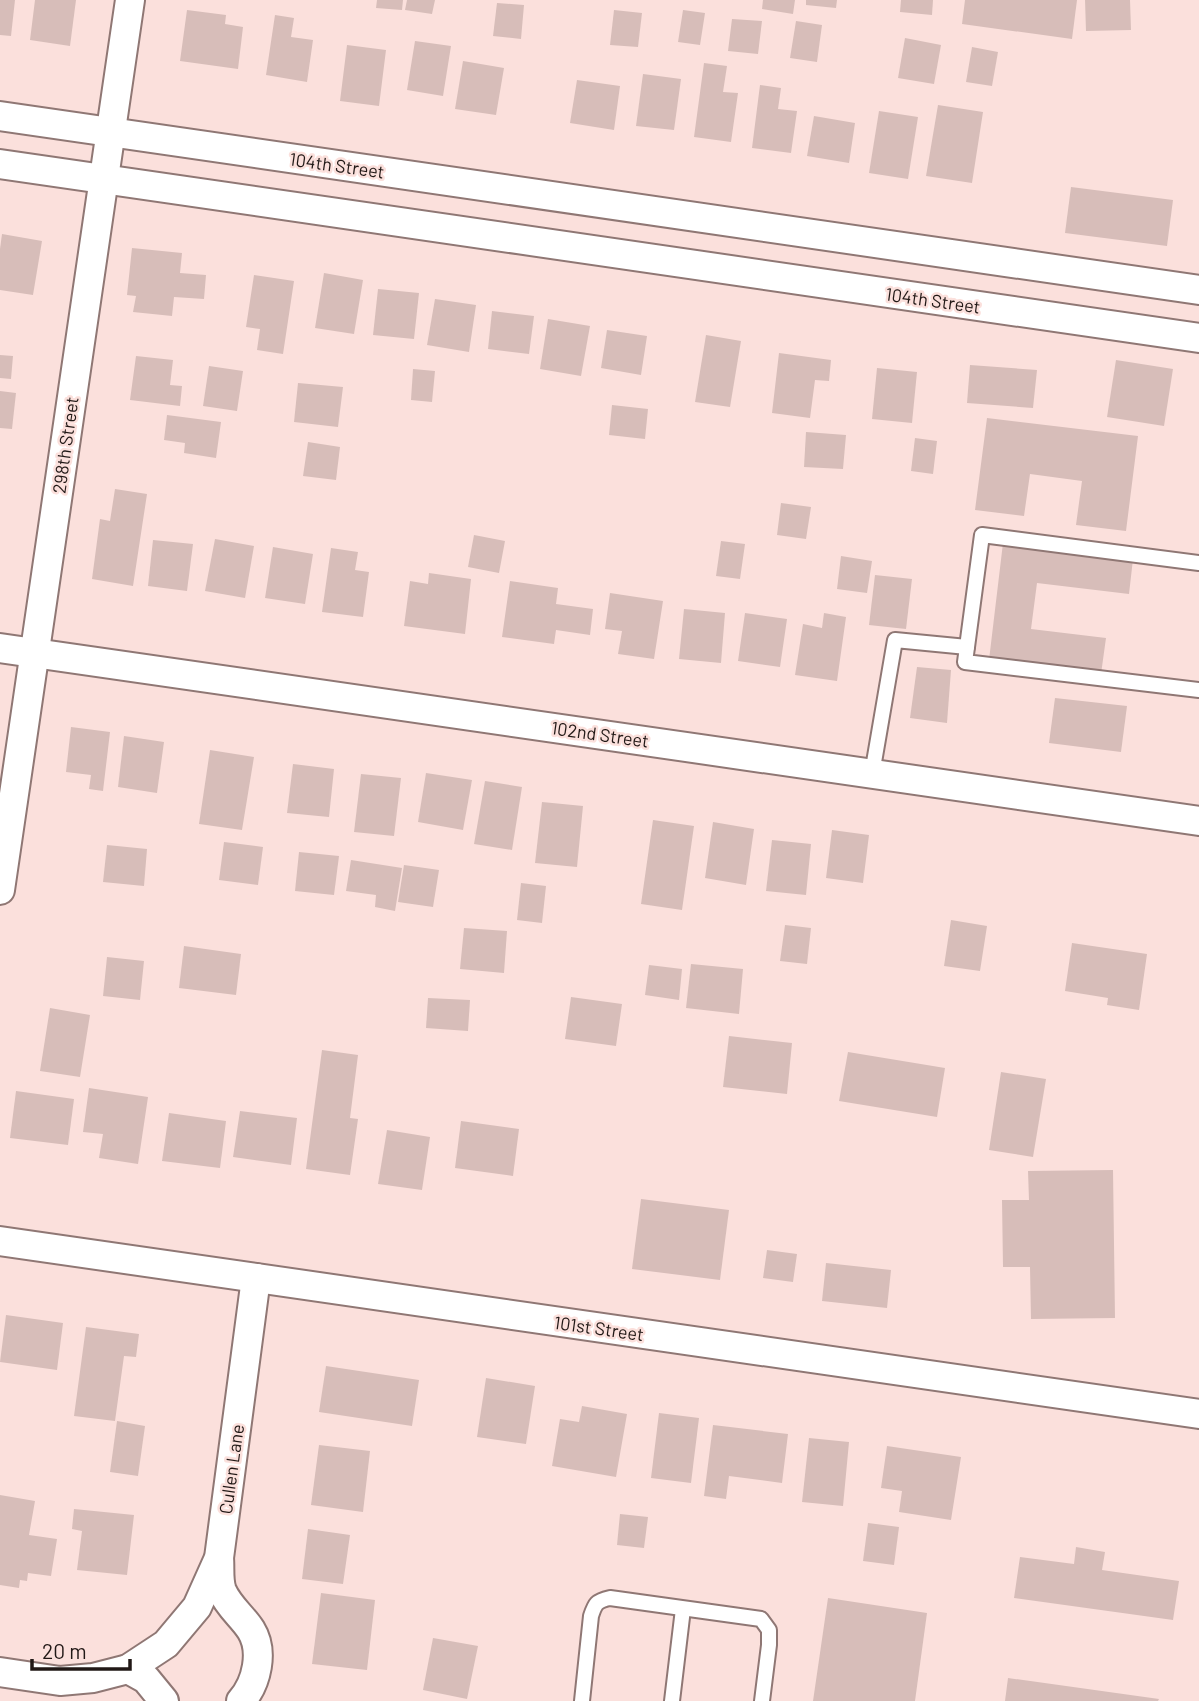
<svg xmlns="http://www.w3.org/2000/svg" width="1199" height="1701" font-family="Barlow,sans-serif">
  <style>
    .building { fill: #d7bdb9 }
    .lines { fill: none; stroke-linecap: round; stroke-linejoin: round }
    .service-casing { stroke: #8f7774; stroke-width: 18 }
    .minor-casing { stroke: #8f7774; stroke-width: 32 }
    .service { stroke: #fff; stroke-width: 14 }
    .minor { stroke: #fff; stroke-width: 28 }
    .labels { text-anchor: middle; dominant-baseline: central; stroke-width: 5; stroke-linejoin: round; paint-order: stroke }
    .street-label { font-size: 18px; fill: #211816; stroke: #fbe0dc }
  </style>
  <rect width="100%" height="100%" fill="#fbe0dc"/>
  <g class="building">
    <path d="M0 0H15L11 36 0 35Z"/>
    <path d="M35 0H76L70 46 30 40Z"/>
    <path d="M377 0H403L402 10 376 8Z"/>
    <path d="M407 0H435L432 14 405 10Z"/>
    <path d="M763 0H795L793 14 762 9Z"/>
    <path d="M806 0H837L836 8 806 5Z"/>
    <path d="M901 0H933L932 15 900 12Z"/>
    <path d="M965 0H1077L1072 39 962 24Z"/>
    <path d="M1085 0H1130L1131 30 1086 31Z"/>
    <path d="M497 3 524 5 521 39 493 36Z"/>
    <path d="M187 10 226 15 225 24 243 27 238 69 180 61Z"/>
    <path d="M614 10 642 13 638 47 610 45Z"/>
    <path d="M683 10 705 13 700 45 678 42Z"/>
    <path d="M275 15 294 18 291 37 313 40 307 82 266 75Z"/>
    <path d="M732 19 762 21 758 54 728 51Z"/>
    <path d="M796 21 822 25 817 62 790 58Z"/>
    <path d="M905 38 941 45 934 84 898 78Z"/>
    <path d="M415 41 451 46 443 96 407 90Z"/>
    <path d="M347 45 386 50 379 106 340 101Z"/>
    <path d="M972 47 998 52 992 86 966 82Z"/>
    <path d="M463 61 504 68 496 115 455 109Z"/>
    <path d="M704 63 727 66 723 92 738 93 731 142 694 137Z"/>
    <path d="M643 74 681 79 674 130 636 126Z"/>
    <path d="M577 80 620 86 614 130 570 123Z"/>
    <path d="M760 85 781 88 778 109 797 111 791 153 752 148Z"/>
    <path d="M938 105 983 112 972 183 926 176Z"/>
    <path d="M879 111 918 117 908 179 869 173Z"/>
    <path d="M814 116 855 123 849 163 807 156Z"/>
    <path d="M1071 187 1173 200 1167 246 1065 233Z"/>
    <path d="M2 234 42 241 33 295 0 290V249Z"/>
    <path d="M132 248 182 253 180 273 206 275 204 299 174 297 172 316 133 312 136 296 127 295Z"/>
    <path d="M324 273 363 280 354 334 315 328Z"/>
    <path d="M254 275 294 281 283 354 257 350 260 329 246 327Z"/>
    <path d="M378 289 419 293 414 339 373 335Z"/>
    <path d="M435 299 476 305 469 352 427 345Z"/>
    <path d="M492 311 534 316 529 354 488 349Z"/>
    <path d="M548 319 590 326 581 376 540 369Z"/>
    <path d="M607 330 647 336 641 375 601 368Z"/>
    <path d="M706 335 741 341 730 407 695 402Z"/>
    <path d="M779 353 831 360 829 381 815 380 810 418 772 413Z"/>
    <path d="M0 355 13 356 11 379 0 378Z"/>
    <path d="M136 356 173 360 170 385 182 386 180 406 130 400Z"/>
    <path d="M1116 360 1173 369 1164 426 1107 417Z"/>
    <path d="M970 365 1037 370 1033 408 967 403Z"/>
    <path d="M209 366 243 371 237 411 203 406Z"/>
    <path d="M877 368 917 372 912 423 872 419Z"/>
    <path d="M413 369 435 371 432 402 411 400Z"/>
    <path d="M298 383 343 387 338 427 294 422Z"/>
    <path d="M0 391 16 393 12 429 0 428Z"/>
    <path d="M612 405 648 409 645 439 609 435Z"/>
    <path d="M167 415 221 422 216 458 184 453 185 443 164 440Z"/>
    <path d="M987 418 1138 436 1126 531 1076 525 1082 481 1030 474 1024 516 975 510Z"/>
    <path d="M806 432 846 435 843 469 804 467Z"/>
    <path d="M915 438 937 441 933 474 911 471Z"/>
    <path d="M308 442 340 447 336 480 303 476Z"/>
    <path d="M115 489 147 494 133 586 92 579 100 519 110 521Z"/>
    <path d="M781 503 811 507 806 539 777 535Z"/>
    <path d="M474 535 505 541 499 573 468 567Z"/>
    <path d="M215 539 254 546 245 598 205 591Z"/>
    <path d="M153 540 193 544 187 591 148 586Z"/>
    <path d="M721 541 745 544 740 579 716 576Z"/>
    <path d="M1003 543 1133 559 1129 594 1037 583 1031 629 1106 638 1101 674 989 660Z"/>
    <path d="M273 547 313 554 305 604 265 598Z"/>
    <path d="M331 548 358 552 355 570 369 572 363 617 322 612Z"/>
    <path d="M841 556 872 561 867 593 837 589Z"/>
    <path d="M429 573 471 579 465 634 404 626 410 581 428 584Z"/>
    <path d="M875 575 912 579 906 629 869 625Z"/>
    <path d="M510 581 558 588 556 604 593 609 590 635 556 630 554 644 502 637Z"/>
    <path d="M610 593 663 601 654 659 618 654 622 631 605 629Z"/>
    <path d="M684 609 725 613 721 663 679 659Z"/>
    <path d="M745 613 787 619 780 667 738 661Z"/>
    <path d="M824 613 846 617 837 681 795 675 803 624 822 628Z"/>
    <path d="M917 667 951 670 947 723 910 718Z"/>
    <path d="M1055 698 1127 706 1121 752 1049 743Z"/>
    <path d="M71 727 110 732 103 791 89 789 91 775 66 772Z"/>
    <path d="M124 736 164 742 157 793 118 787Z"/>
    <path d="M210 750 254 757 242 830 199 824Z"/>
    <path d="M293 764 334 769 329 817 287 813Z"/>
    <path d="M426 773 472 780 463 830 418 822Z"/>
    <path d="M361 774 401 778 394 836 354 832Z"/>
    <path d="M485 781 522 787 512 850 474 844Z"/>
    <path d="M542 802 583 806 577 867 535 863Z"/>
    <path d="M653 820 694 826 682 910 641 904Z"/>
    <path d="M713 822 754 829 746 885 705 878Z"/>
    <path d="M832 830 869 835 863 883 826 878Z"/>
    <path d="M772 840 811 844 806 895 766 891Z"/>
    <path d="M224 842 263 847 258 885 219 880Z"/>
    <path d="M107 845 147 849 144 886 103 882Z"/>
    <path d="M299 852 339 856 334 895 295 891Z"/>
    <path d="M351 860 402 868 395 911 375 907 376 895 346 891Z"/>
    <path d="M404 865 439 870 433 907 398 902Z"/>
    <path d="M521 883 546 886 542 923 517 920Z"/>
    <path d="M951 920 987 926 980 971 944 966Z"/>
    <path d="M785 925 811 928 807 964 780 961Z"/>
    <path d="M464 928 507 931 504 973 460 969Z"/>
    <path d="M1072 943 1147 954 1139 1010 1107 1005 1108 998 1065 991Z"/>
    <path d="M184 946 241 954 236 995 179 988Z"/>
    <path d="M107 957 144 961 140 1000 103 996Z"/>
    <path d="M691 964 743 969 739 1014 686 1008Z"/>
    <path d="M649 965 682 969 679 1000 645 995Z"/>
    <path d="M571 997 622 1004 616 1046 565 1039Z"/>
    <path d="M428 998 470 1000 468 1031 426 1028Z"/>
    <path d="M50 1008 90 1015 80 1077 40 1071Z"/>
    <path d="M729 1036 792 1043 787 1094 723 1087Z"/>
    <path d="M322 1050 358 1055 350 1118 358 1119 350 1175 306 1169Z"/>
    <path d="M848 1052 945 1068 937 1117 839 1101Z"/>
    <path d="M1001 1072 1046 1079 1033 1157 989 1150Z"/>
    <path d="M89 1088 148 1097 138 1164 99 1158 103 1134 83 1132Z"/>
    <path d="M16 1091 74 1099 68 1145 10 1138Z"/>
    <path d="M240 1111 297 1118 291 1165 233 1157Z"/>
    <path d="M169 1113 226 1121 220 1168 162 1161Z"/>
    <path d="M461 1121 519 1129 513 1176 455 1168Z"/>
    <path d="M387 1130 430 1137 422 1190 378 1184Z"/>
    <path d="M1113 1170 1115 1318 1031 1319 1030 1267H1003L1002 1200H1029L1028 1171Z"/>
    <path d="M641 1199 729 1210 720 1280 632 1269Z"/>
    <path d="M767 1250 797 1254 793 1282 763 1278Z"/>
    <path d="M826 1263 891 1270 887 1308 822 1301Z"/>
    <path d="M6 1315 63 1323 57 1370 0 1362Z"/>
    <path d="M86 1327 139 1334 136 1357 124 1356 115 1421 74 1416Z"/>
    <path d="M326 1366 419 1380 412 1426 319 1412Z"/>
    <path d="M486 1378 535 1386 526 1444 477 1437Z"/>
    <path d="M582 1406 627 1414 616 1477 552 1466 560 1419 579 1422Z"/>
    <path d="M659 1413 699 1418 691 1483 651 1478Z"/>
    <path d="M117 1421 145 1426 138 1476 110 1472Z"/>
    <path d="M713 1425 788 1434 782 1483 729 1476 726 1499 704 1496Z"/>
    <path d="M809 1438 849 1442 843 1506 802 1502Z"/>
    <path d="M319 1445 370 1451 363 1512 311 1505Z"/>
    <path d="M887 1446 961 1457 951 1520 899 1512 902 1491 881 1488Z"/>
    <path d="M0 1495 35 1501 29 1535 57 1539 51 1576 28 1573 27 1581 20 1580 19 1588 0 1585Z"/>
    <path d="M74 1509 134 1515 127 1575 77 1570 82 1531 72 1529Z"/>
    <path d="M620 1514 648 1517 644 1548 617 1545Z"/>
    <path d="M868 1523 899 1527 894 1565 863 1561Z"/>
    <path d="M308 1529 350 1535 343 1584 302 1579Z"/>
    <path d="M1076 1547 1105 1552 1102 1570 1179 1581 1173 1620 1014 1598 1020 1557 1074 1564Z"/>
    <path d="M321 1593 375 1600 367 1670 312 1664Z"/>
    <path d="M828 1598 927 1613 915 1701H813Z"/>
    <path d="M433 1638 478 1646 467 1699 423 1690Z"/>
    <path d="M1008 1678 1159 1699 1158 1701H1005Z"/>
  </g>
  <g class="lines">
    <g class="service-casing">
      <g id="service">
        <path d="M1199 563 982 535 965 662 1199 690"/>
        <path d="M872 774 895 640 967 647"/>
        <path d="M582 1701 591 1616C595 1604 596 1601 610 1598L761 1619 769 1630V1645L762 1701"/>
        <path d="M672 1701 683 1609"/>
      </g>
    </g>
    <g class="minor-casing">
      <g id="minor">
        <path d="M0 116 1199 290"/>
        <path d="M0 164 1199 338"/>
        <path d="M0 648 1199 821"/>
        <path d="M0 890 130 0"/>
        <path d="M0 1241 1199 1414"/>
        <path d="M219 1558C220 1568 218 1581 222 1591 229 1607 242 1616 251 1630 264 1651 257 1683 241 1701"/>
        <path d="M128 1669 146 1679 164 1701"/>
        <path d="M0 1672 60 1681 93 1678 128 1669 166 1644 197 1607 219 1558 256 1278"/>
      </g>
    </g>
    <use href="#service" class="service"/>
    <use href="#minor" class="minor"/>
  </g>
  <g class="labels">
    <g class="street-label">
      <text transform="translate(337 165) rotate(8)">104th Street</text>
      <text transform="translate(933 300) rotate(8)">104th Street</text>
      <text transform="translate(65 445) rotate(-82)">298th Street</text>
      <text transform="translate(600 734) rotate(8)">102nd Street</text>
      <text transform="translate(599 1328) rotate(8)">101st Street</text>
      <text transform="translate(231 1469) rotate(-82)">Cullen Lane</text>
    </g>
  </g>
  <path d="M32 1659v10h98v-10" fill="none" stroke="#211816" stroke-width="3.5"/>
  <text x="42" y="1659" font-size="21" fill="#211816" stroke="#fbe0dc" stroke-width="5" paint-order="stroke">20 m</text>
</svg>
